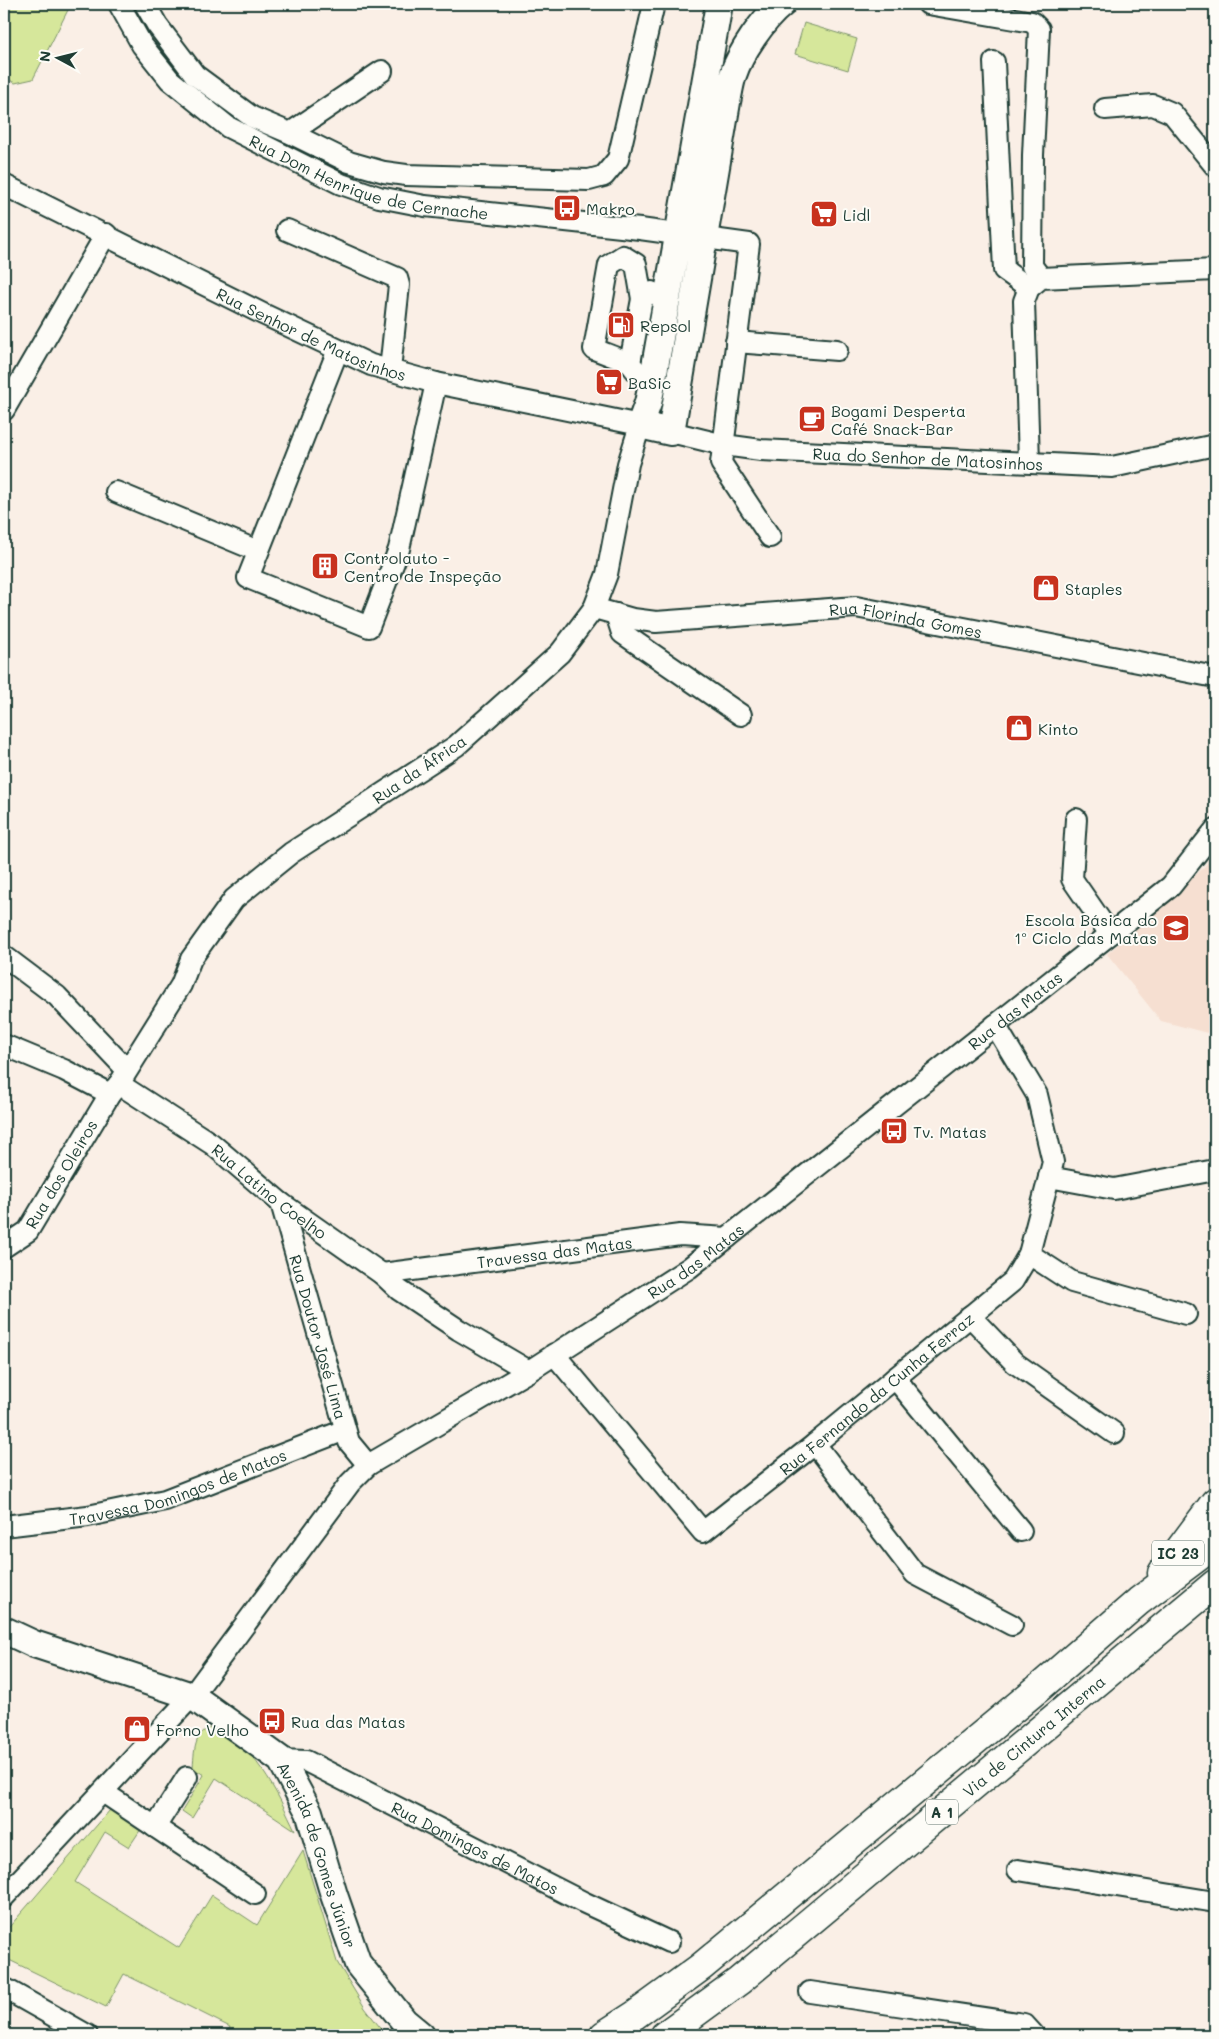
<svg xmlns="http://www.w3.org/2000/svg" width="1219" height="2039" font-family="Mali,sans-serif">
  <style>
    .built { fill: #f6dfd1 }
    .green { fill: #d6e79b; stroke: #7a9268 }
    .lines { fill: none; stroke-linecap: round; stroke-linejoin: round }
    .minor-casing { stroke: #1f3d34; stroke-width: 24 }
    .major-casing { stroke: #1f3d34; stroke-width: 30 }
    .highway-casing { stroke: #1f3d34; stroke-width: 31 }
    .minor { stroke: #fdfcf7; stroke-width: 20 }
    .major { stroke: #fdfcf7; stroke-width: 26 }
    .highway { stroke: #fdfcf7; stroke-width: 28 }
    .labels { text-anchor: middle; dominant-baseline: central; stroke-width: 4; stroke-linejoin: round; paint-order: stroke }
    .shield { fill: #fdfcf7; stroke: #62766e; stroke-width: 1 }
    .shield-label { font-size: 15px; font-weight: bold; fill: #1f3d34 }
    .street-label { font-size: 16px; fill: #1f3d34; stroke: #fdfcf7 }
    .poi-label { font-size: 16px; fill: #1f3d34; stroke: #fdfcf7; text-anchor: start }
  </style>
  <rect width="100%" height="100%" fill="#faefe6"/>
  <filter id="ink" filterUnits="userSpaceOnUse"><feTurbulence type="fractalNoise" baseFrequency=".02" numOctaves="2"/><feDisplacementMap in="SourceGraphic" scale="10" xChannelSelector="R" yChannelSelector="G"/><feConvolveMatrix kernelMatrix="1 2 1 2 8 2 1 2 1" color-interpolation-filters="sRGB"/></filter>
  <g filter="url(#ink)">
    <path class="built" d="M1215 853V1035L1161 1021 1107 954 1167 903 1204 867Z"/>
    <g class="green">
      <path d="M4 4H71L33 79 15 83 4 77Z"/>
      <path d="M804 23 857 39 848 70 795 54Z"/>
      <path d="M211 1728C251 1737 279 1796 295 1830L216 1778 192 1818 182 1811 204 1775 193 1768C194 1754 194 1731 211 1728Z"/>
      <path d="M110 1810 141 1829 129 1847 105 1832 75 1882 179 1948 212 1895 257 1925 303 1851 337 1962 365 2008 386 2035H226L230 2027 124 1974 106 2007 5 1958 4 1959V1933Z"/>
    </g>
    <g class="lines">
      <g class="minor-casing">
        <g id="minor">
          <path id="s1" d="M119 4 142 45 170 80 228 127 341 184 379 197 425 206 640 229 749 244 721 463 770 537"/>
          <path d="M145 4 157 25 195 75 252 117 290 133 349 162 384 172 406 175 589 180 604 176 618 159 654 4"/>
          <path d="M928 4 1032 22 1039 29 1033 155 1032 266 1041 278"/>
          <path d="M994 62 1004 270 1029 288"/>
          <path d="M1105 109 1153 105 1172 113 1215 166"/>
          <path d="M290 133 382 71"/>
          <path id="s2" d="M4 185 263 314 371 365 436 383 640 425 628 464 607 574 594 608 560 653 456 746 291 853 234 899 191 959 181 985 119 1084 110 1094 28 1231 4 1247"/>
          <path d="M287 230 397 278 399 285 390 370"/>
          <path d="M736 342 837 350"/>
          <path d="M338 350 248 578 369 627 399 549 436 383"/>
          <path d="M630 363 594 349 609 265 623 256 636 264 642 299"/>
          <path d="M637 372 630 363 642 299 652 292"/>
          <path d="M4 410 106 234"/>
          <path id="s3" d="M671 432 724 445 761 450 1112 467 1215 445"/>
          <path d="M1029 462 1024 301 1029 288 1041 278 1215 270"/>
          <path d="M116 492 258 551"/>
          <path id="s4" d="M594 608 633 619 656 622 856 607 1215 677"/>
          <path d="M616 614 622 633 741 715"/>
          <path d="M1076 819 1072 879 1110 934"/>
          <path d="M4 956 57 996 127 1070"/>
          <path d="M4 1045 64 1070 110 1094"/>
          <path id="s5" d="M119 1084 212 1144 281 1203 382 1274 399 1290 459 1330 529 1371"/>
          <path d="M1049 1177 1114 1189 1215 1170"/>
          <path id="s6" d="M281 1203 349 1442 368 1465"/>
          <path d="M1029 1254 1072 1282 1186 1314"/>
          <path id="s7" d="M382 1274 680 1235 727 1238"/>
          <path d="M970 1316 1015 1363 1114 1433"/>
          <path id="s8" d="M554 1354 703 1532 815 1444 1013 1281 1029 1254 1053 1162 1037 1095 995 1025"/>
          <path d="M895 1378 1021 1531"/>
          <path d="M815 1444 915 1574 1012 1625"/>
          <path id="s9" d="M4 1526 88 1516 165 1500 345 1430"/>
          <path id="s10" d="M281 1760 306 1761 583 1902 669 1942"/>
          <path d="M103 1792 255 1894"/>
          <path d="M155 1827 187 1777"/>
          <path d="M1018 1870 1215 1902"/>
          <path id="s11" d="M4 1897 192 1696 350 1483 368 1465 529 1371 689 1268 1171 886 1215 830"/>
          <path d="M4 1988 87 2035"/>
          <path d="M810 1992 1024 2024 1034 2035"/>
        </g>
      </g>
      <g class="major-casing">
        <g id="major">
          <path d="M719 4 651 389 648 403 640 425 671 432 727 102C729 93 730 84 733 75 740 53 764 18 782 4"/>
          <path id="s12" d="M4 1630 34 1644 192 1696 281 1760 309 1812 334 1895 358 1964 404 2021 421 2035"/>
        </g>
      </g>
      <g class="highway-casing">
        <g id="highway">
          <path d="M1162 1573 1215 1502"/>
          <path d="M604 2035 635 2015 701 1967 1041 1686 1139 1601 1215 1544"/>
          <path id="s13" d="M665 2035 739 1981 1215 1584"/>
        </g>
      </g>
      <use href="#minor" class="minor"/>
      <use href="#major" class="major"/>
      <use href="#highway" class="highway"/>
    </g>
  </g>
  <defs>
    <g id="bus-square" transform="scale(1.4375)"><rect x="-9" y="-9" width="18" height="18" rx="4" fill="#c8321e" stroke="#fdfcf7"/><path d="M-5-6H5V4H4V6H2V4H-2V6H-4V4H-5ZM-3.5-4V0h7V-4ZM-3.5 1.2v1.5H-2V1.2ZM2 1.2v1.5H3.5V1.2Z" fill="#fff"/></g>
    <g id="supermarket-square" transform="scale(1.4375)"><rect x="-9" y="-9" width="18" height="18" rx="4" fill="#c8321e" stroke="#fdfcf7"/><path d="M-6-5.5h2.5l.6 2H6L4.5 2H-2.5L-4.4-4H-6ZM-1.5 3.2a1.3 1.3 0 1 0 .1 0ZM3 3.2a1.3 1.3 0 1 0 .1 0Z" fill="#fff"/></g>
    <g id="fuel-square" transform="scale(1.4375)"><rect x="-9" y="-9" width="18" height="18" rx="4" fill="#c8321e" stroke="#fdfcf7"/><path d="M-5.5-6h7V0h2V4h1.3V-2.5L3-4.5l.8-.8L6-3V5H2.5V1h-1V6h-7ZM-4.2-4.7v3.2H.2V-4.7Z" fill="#fff"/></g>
    <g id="cafe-square" transform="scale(1.4375)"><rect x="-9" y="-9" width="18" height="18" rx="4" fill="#c8321e" stroke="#fdfcf7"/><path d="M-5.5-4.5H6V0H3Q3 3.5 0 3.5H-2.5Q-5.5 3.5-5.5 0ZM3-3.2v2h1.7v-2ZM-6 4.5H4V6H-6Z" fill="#fff"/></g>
    <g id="building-square" transform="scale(1.4375)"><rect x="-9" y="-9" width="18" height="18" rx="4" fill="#c8321e" stroke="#fdfcf7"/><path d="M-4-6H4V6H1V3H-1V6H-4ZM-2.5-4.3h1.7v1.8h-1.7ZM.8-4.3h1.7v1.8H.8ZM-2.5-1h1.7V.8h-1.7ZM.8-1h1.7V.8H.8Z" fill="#fff"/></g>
    <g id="shop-square" transform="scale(1.4375)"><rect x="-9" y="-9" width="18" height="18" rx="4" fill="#c8321e" stroke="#fdfcf7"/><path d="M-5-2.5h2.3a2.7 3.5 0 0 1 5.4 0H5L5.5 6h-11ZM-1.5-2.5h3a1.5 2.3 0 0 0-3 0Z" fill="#fff"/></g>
    <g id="school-square" transform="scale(1.4375)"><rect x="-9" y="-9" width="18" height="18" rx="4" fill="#c8321e" stroke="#fdfcf7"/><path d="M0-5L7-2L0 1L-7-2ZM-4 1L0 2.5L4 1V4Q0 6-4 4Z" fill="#fff"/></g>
  </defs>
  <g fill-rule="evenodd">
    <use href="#bus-square" x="567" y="208"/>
    <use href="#supermarket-square" x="824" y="214"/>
    <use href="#fuel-square" x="621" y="325"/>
    <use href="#supermarket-square" x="609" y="382"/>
    <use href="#cafe-square" x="812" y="419"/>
    <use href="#building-square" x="325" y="566"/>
    <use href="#shop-square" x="1046" y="588"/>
    <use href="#shop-square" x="1019" y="728"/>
    <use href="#school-square" x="1176" y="928"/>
    <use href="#bus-square" x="894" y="1131"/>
    <use href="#bus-square" x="272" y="1721"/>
    <use href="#shop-square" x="137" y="1729"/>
  </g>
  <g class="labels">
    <g class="shield">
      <rect x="1152" y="1540.5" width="52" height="25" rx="4"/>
      <rect x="926" y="1799.5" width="32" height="25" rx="4"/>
    </g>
    <g class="shield-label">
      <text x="1178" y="1553">IC 23</text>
      <text x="942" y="1812">A 1</text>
    </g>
    <g class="street-label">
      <text stroke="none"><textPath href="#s1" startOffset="318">Rua Dom Henrique de Cernache</textPath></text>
      <text stroke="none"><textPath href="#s2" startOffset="342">Rua Senhor de Matosinhos</textPath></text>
      <text stroke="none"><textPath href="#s3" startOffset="259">Rua do Senhor de Matosinhos</textPath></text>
      <text stroke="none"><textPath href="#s4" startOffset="315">Rua Florinda Gomes</textPath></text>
      <text transform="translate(419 769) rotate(-34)">Rua da África</text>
      <text stroke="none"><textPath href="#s11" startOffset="1358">Rua das Matas</textPath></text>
      <text transform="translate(61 1174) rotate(-59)">Rua dos Oleiros</text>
      <text stroke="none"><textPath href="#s5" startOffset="185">Rua Latino Coelho</textPath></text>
      <text stroke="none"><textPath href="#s7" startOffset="174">Travessa das Matas</textPath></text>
      <text stroke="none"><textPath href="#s11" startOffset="952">Rua das Matas</textPath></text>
      <text stroke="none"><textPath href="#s6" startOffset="139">Rua Doutor José Lima</textPath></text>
      <text stroke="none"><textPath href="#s8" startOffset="454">Rua Fernando da Cunha Ferraz</textPath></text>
      <text stroke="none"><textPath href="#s9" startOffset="179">Travessa Domingos de Matos</textPath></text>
      <text stroke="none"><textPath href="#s13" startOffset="475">Via de Cintura Interna</textPath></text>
      <text stroke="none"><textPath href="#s10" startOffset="215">Rua Domingos de Matos</textPath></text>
      <text stroke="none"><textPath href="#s12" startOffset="411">Avenida de Gomes Júnior</textPath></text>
    </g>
    <g class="poi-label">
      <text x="586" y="208">Makro</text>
      <text x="843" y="214">Lidl</text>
      <text x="640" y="325">Repsol</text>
      <text x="628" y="382">BaSic</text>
      <text x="831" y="410">Bogami Desperta<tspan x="831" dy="18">Café Snack-Bar</tspan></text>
      <text x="344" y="557">Controlauto -<tspan x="344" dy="18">Centro de Inspeção</tspan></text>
      <text x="1065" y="588">Staples</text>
      <text x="1038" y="728">Kinto</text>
      <text x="1157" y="919" text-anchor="end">Escola Básica do<tspan x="1157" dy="18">1º Ciclo das Matas</tspan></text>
      <text x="913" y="1131">Tv. Matas</text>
      <text x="291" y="1721">Rua das Matas</text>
      <text x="156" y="1729">Forno Velho</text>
    </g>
  </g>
  <rect width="1219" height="2039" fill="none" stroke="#fdfcf7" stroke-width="20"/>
  <rect x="10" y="10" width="1199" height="2019" fill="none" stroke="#1f3d34" stroke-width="2" filter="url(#ink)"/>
  <g transform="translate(58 58) rotate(277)" stroke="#fdfcf7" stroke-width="4" paint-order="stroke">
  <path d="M0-4L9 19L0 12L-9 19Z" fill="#1f3d34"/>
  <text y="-8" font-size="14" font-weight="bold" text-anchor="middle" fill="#1f3d34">N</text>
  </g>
</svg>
